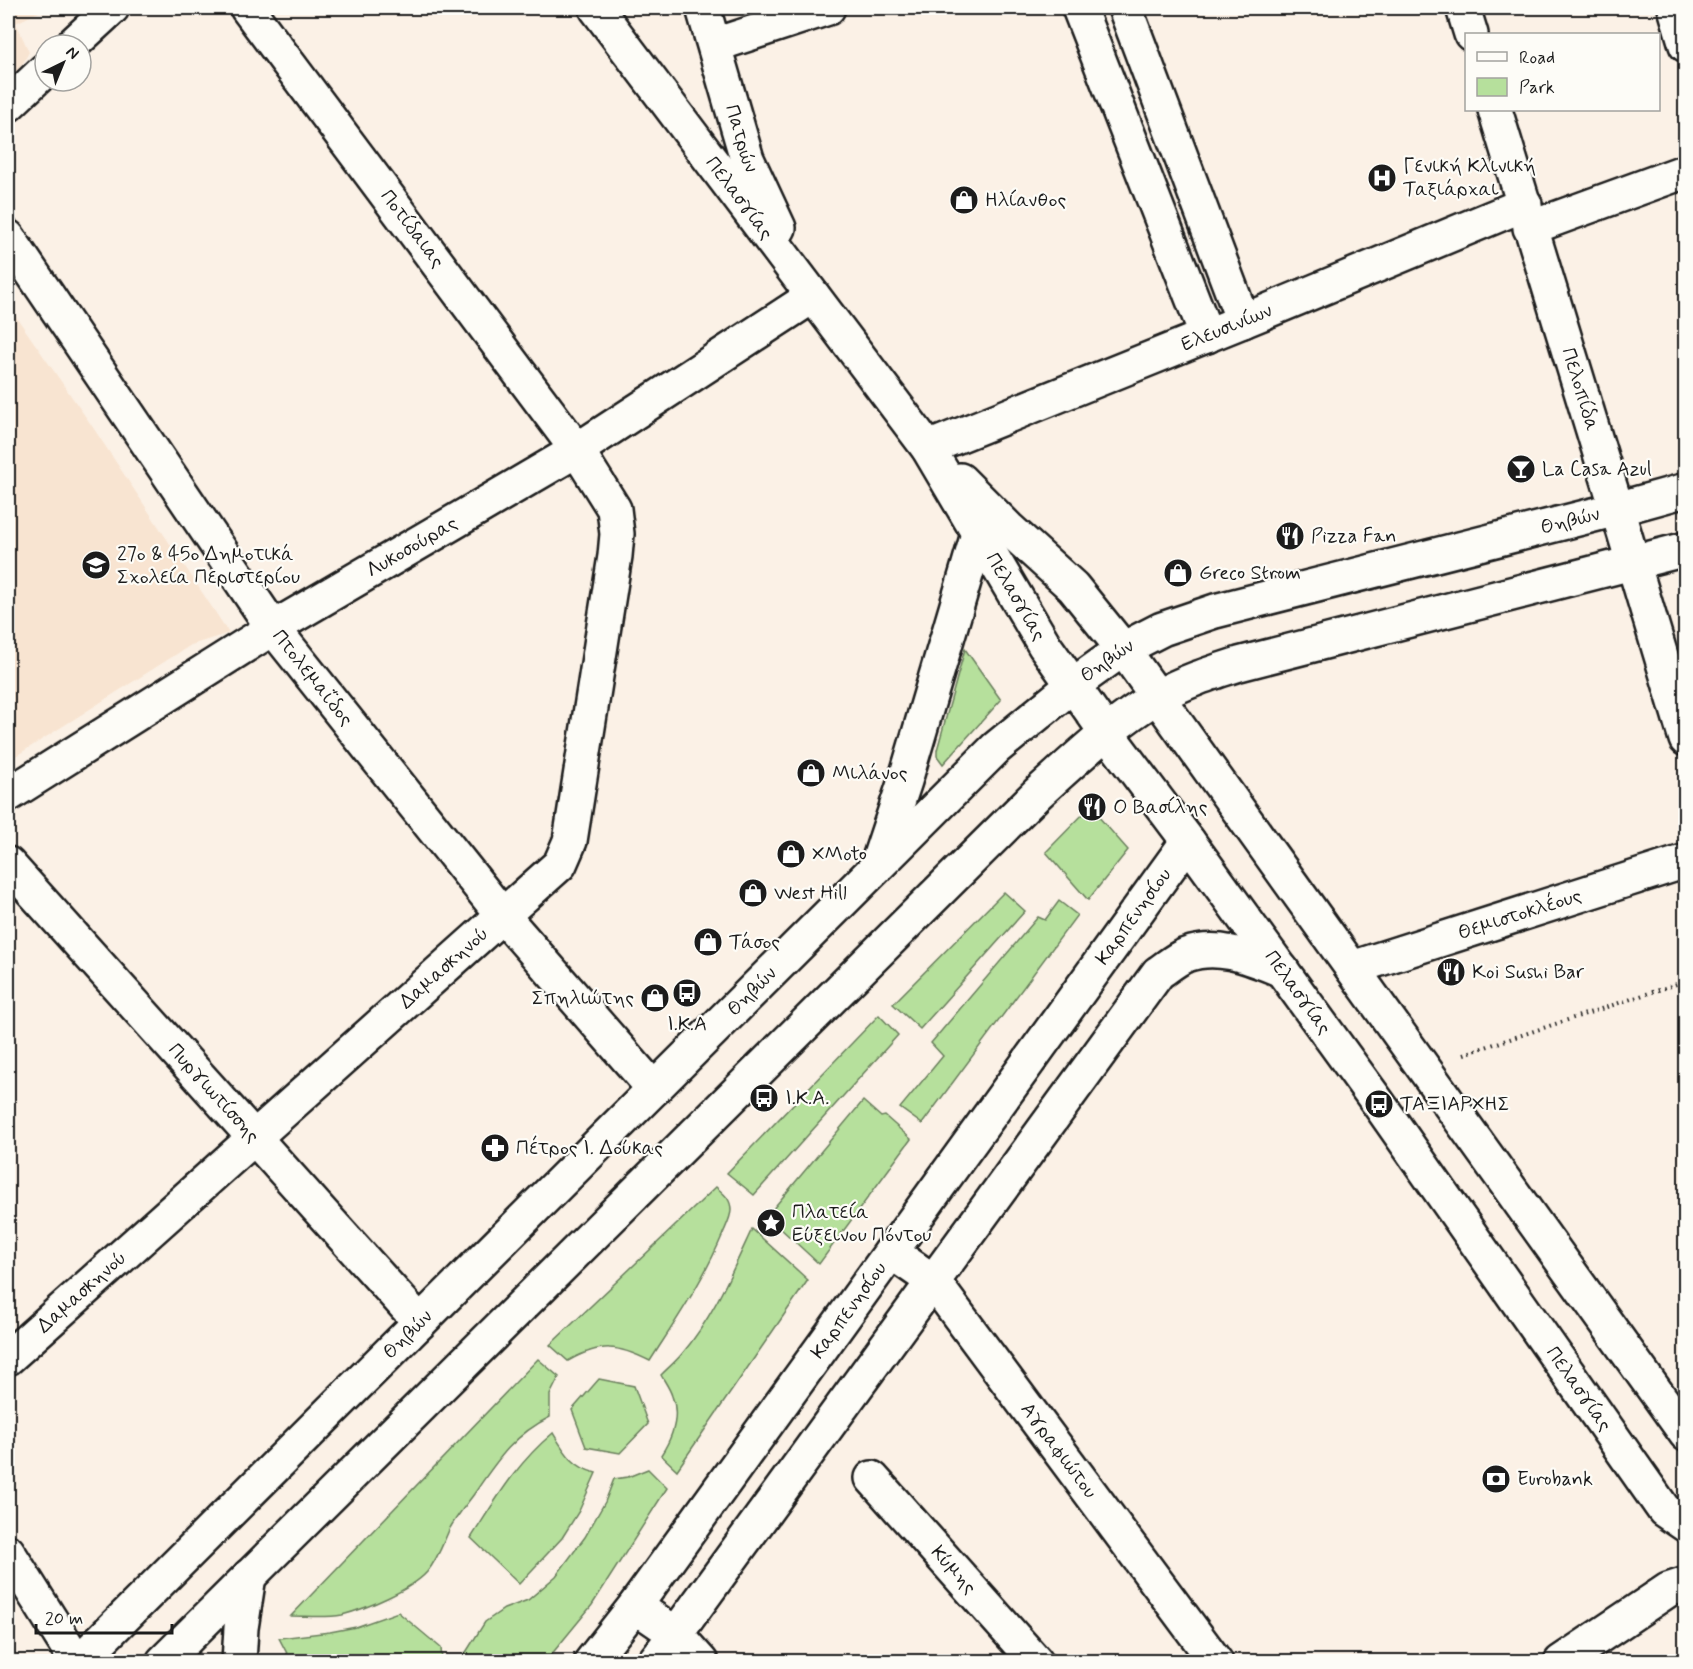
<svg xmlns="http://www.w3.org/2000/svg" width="1693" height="1669" font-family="Mynerve,sans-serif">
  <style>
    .built { fill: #f8e4d1 }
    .green { fill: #b6e09c; stroke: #697e5c; stroke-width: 1.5 }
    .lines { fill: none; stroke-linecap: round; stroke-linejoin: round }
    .minor-casing { stroke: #1c1c1c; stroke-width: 38 }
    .major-casing { stroke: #1c1c1c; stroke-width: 38 }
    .path { stroke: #1c1c1c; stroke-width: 4; stroke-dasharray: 1.5 4.5; stroke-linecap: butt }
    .minor { stroke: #fdfcf7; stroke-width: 33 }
    .major { stroke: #fdfcf7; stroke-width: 33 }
    .labels { text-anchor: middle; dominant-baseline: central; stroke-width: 4.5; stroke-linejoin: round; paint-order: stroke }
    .street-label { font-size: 20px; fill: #1c1c1c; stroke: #fdfcf7 }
    .poi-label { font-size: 20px; fill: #1c1c1c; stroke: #fdfcf7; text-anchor: start }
  </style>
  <rect width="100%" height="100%" fill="#fbf1e6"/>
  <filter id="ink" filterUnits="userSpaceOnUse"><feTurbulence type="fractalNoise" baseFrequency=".0167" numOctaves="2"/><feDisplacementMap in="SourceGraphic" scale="12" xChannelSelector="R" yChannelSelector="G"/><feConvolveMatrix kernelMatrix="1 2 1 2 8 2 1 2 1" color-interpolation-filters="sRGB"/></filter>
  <g filter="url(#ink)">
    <g class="built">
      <path d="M8 8H47L16 23 29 52 22 65 8 83Z"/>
      <path d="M8 305 92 426 229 633 191 645 8 761Z"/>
    </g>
    <g class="green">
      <path d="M965 649 1001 700 943 764 937 756V750Z"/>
      <path d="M1090 807 1128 850 1088 900 1046 852Z"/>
      <path d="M1004 892 1025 911 920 1029 893 1004Z"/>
      <path d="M1059 901 1077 915 922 1124 900 1108 943 1056 931 1043 1038 917 1045 920Z"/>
      <path d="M879 1015 898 1035 754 1195 727 1173Z"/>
      <path d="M863 1101 881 1117 885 1116 911 1139 819 1264 767 1216Z"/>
      <path d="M716 1187C724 1194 731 1199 731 1210 731 1218 725 1228 722 1236 703 1281 676 1320 650 1361 617 1344 601 1343 568 1361L550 1345Z"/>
      <path d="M752 1229 808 1280 677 1470 661 1455C672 1438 680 1416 672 1396 670 1389 665 1382 661 1375 668 1368 675 1362 681 1355 712 1319 732 1272 752 1229Z"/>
      <path d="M538 1359 559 1377 550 1395V1417C513 1435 496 1462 474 1494 466 1505 457 1516 450 1528 443 1543 438 1559 427 1572 411 1590 365 1609 342 1615 326 1618 307 1616 291 1616Z"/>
      <path d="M599 1379 634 1386 648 1424 620 1453 586 1447 572 1410Z"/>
      <path d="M553 1433C565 1453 573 1467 596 1473L579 1511 562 1538 519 1584 471 1538C497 1498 516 1464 553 1433Z"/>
      <path d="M648 1469 667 1488 592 1605 546 1661H463V1657L485 1622 504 1609 528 1600 556 1576 585 1537 605 1502 614 1479 628 1477Z"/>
      <path d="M398 1612 441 1648 442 1661H291L279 1638 330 1632 356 1627Z"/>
    </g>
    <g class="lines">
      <g class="minor-casing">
        <g id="minor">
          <path id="s1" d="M596 8 928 448 1045 646 1106 732 1188 841 1379 1104 1664 1510 1686 1525"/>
          <path id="s2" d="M703 8 747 159 779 228"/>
          <path d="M1079 8 1207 336"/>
          <path d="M1125 8 1243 321"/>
          <path d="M1463 8 1471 34"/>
          <path d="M1675 8 1686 45"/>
          <path d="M72 45 112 8"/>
          <path d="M715 45 828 8"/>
          <path d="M8 105 45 70"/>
          <path id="s3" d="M1495 110 1617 509 1686 739"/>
          <path d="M1530 228 1686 171"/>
          <path id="s4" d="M8 237 273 628 503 916 654 1089"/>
          <path id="s5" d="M928 448 1243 321 1525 204"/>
          <path d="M960 480 1008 528 1073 587 1123 649 1686 1434"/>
          <path id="s6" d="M8 795 273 628 577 450 813 296"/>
          <path id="s7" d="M8 864 420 1322"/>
          <path id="s8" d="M1352 968 1686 861"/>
          <path id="s9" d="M891 1252 933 1281 1216 1662"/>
          <path id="s10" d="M8 1358 560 864 570 841 615 556 617 534 614 509 577 450 247 8"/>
          <path id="s11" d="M872 1478 1036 1662"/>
          <path d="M8 1552 77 1662"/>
          <path d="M635 1606 676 1634 701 1662"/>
          <path id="s12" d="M591 1662 635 1606 1188 841"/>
          <path d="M654 1662 676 1634 1158 973C1167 967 1176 959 1186 955 1219 943 1251 958 1282 970"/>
          <path d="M1561 1662 1668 1590 1686 1584"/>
        </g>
      </g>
      <g class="major-casing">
        <g id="major">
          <path d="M878 862 905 781 978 534"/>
          <path id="s13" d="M79 1662 996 748 1073 685 1123 649 1162 629 1215 611 1617 509 1686 490"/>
          <path d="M163 1662 1038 793C1076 759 1113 723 1157 697 1183 682 1211 673 1239 664L1686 549"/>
          <path d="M239 1662 241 1628 249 1576"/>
        </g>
      </g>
      <path class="path" d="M1464 1054 1686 981"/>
      <use href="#minor" class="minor"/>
      <use href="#major" class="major"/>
    </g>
  </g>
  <defs>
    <g id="hospital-disc" transform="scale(1.5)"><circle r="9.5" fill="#1c1c1c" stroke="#fdfcf7"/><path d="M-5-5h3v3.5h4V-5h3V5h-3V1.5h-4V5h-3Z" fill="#fff"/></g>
    <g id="shop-disc" transform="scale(1.5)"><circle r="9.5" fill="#1c1c1c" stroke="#fdfcf7"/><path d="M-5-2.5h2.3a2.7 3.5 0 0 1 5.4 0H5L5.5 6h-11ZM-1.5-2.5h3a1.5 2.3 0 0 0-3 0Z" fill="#fff"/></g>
    <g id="bar-disc" transform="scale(1.5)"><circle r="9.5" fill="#1c1c1c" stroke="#fdfcf7"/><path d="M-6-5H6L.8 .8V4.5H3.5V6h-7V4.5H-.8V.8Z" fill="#fff"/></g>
    <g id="restaurant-disc" transform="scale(1.5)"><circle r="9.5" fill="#1c1c1c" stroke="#fdfcf7"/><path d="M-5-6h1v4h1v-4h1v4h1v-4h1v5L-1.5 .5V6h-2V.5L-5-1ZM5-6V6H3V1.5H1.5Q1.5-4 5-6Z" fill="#fff"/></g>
    <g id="school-disc" transform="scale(1.5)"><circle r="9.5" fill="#1c1c1c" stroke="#fdfcf7"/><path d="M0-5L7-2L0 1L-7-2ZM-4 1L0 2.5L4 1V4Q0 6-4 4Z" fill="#fff"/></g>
    <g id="bus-disc" transform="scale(1.5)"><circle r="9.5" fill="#1c1c1c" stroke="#fdfcf7"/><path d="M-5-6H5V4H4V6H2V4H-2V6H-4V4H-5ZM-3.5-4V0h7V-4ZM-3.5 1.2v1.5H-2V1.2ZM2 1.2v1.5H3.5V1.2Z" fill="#fff"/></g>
    <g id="pharmacy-disc" transform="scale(1.5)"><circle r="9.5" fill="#1c1c1c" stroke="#fdfcf7"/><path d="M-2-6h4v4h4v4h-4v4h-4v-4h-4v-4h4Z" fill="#fff"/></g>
    <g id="sight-disc" transform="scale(1.5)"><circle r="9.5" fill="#1c1c1c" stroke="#fdfcf7"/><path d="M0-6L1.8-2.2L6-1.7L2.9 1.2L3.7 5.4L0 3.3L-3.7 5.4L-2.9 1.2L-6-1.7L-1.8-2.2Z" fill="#fff"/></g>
    <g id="bank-disc" transform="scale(1.5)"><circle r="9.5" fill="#1c1c1c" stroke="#fdfcf7"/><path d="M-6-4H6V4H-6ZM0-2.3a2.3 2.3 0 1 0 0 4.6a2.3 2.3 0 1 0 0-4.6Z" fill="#fff"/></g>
  </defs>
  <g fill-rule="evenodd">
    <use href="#hospital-disc" x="1382" y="178"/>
    <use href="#shop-disc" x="964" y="200"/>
    <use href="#bar-disc" x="1521" y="469"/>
    <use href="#restaurant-disc" x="1290" y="536"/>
    <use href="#school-disc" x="96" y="565"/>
    <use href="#shop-disc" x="1178" y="573"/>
    <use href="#shop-disc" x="811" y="773"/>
    <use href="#restaurant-disc" x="1092" y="807"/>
    <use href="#shop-disc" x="791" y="854"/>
    <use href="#shop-disc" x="753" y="893"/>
    <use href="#shop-disc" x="708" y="942"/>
    <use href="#restaurant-disc" x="1451" y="972"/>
    <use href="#bus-disc" x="687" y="993"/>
    <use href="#shop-disc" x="655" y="998"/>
    <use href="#bus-disc" x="764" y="1098"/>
    <use href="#bus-disc" x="1379" y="1104"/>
    <use href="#pharmacy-disc" x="495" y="1148"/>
    <use href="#sight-disc" x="771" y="1223"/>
    <use href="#bank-disc" x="1496" y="1479"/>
  </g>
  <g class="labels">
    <g class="street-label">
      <text stroke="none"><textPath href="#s2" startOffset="136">Πατρών</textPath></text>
      <text stroke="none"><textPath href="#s1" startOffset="238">Πελασγίας</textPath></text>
      <text transform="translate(412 229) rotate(53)">Ποτίδαιας</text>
      <text stroke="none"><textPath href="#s5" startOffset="322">Ελευσινίων</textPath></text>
      <text stroke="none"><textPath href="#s3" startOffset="292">Πελοπίδα</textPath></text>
      <text stroke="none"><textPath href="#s13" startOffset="1922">Θηβών</textPath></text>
      <text stroke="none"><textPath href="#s6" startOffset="474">Λυκοσούρας</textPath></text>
      <text stroke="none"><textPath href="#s1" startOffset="724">Πελασγίας</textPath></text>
      <text stroke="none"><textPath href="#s13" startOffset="1436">Θηβών</textPath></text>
      <text stroke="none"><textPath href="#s4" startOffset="536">Πτολεμαΐδος</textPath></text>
      <text stroke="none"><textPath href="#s8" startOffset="176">Θεμιστοκλέους</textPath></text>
      <text stroke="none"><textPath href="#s12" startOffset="922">Καρπενησίου</textPath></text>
      <text stroke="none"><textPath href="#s10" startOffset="585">Δαμασκηνού</textPath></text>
      <text stroke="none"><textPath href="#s13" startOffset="950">Θηβών</textPath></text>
      <text stroke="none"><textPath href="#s1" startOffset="1210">Πελασγίας</textPath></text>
      <text stroke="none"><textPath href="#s7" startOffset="308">Πυργιωτίσσης</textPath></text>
      <text stroke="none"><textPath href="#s10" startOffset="99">Δαμασκηνού</textPath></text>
      <text stroke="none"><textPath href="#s12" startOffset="436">Καρπενησίου</textPath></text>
      <text stroke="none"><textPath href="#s13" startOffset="464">Θηβών</textPath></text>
      <text stroke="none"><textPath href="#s1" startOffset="1696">Πελασγίας</textPath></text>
      <text stroke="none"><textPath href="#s9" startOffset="262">Αγραφιώτου</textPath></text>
      <text stroke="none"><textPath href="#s11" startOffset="123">Κύμης</textPath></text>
    </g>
    <g class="poi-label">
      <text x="1403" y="166">Γενική Κλινική<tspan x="1403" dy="23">Ταξιάρχαι</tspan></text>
      <text x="985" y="200">Ηλίανθος</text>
      <text x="1542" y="469">La Casa Azul</text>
      <text x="1311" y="536">Pizza Fan</text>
      <text x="117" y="554">27ο &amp; 45ο Δημοτικά<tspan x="117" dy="23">Σχολεία Περιστερίου</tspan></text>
      <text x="1199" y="573">Greco Strom</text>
      <text x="832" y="773">Μιλάνος</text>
      <text x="1113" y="807">Ο Βασίλης</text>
      <text x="812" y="854">XMoto</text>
      <text x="774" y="893">West Hill</text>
      <text x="729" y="942">Τάσος</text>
      <text x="1472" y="972">Koi Sushi Bar</text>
      <text x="634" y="998" text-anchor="end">Σπηλιώτης</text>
      <text x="687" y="1024" text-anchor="middle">Ι.Κ.Α</text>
      <text x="785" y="1098">Ι.Κ.Α.</text>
      <text x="1400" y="1104">ΤΑΞΙΑΡΧΗΣ</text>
      <text x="516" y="1148">Πέτρος Ι. Δούκας</text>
      <text x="792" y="1212">Πλατεία<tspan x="792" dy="23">Εύξεινου Πόντου</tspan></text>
      <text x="1517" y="1479">Eurobank</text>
    </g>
  </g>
  <rect width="1693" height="1669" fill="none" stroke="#fdfcf7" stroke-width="30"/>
  <rect x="15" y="15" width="1663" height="1639" fill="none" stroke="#1c1c1c" stroke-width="2" filter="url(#ink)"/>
  <rect x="1465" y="33" width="195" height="78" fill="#fdfcf7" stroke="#a3a29f" stroke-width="1.5"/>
  <rect x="1477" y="52" width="30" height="9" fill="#fdfcf7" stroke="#a3a29f" stroke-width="1.5"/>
  <text x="1519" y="63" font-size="18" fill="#1c1c1c">Road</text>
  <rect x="1477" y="78" width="30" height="18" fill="#b6e09c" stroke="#a3a29f" stroke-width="1.5"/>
  <text x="1519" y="93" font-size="18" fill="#1c1c1c">Park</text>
  <g transform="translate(63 63) rotate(43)"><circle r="28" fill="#fdfcf7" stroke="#a3a29f" stroke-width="1.5"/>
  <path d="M0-4.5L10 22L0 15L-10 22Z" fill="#1c1c1c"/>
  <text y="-9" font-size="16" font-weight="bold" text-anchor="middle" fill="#1c1c1c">N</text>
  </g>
  <path d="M36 1624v9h136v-9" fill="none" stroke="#1c1c1c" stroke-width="3"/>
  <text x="45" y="1624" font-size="18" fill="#1c1c1c" stroke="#fdfcf7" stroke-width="4.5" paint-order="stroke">20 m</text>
</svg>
